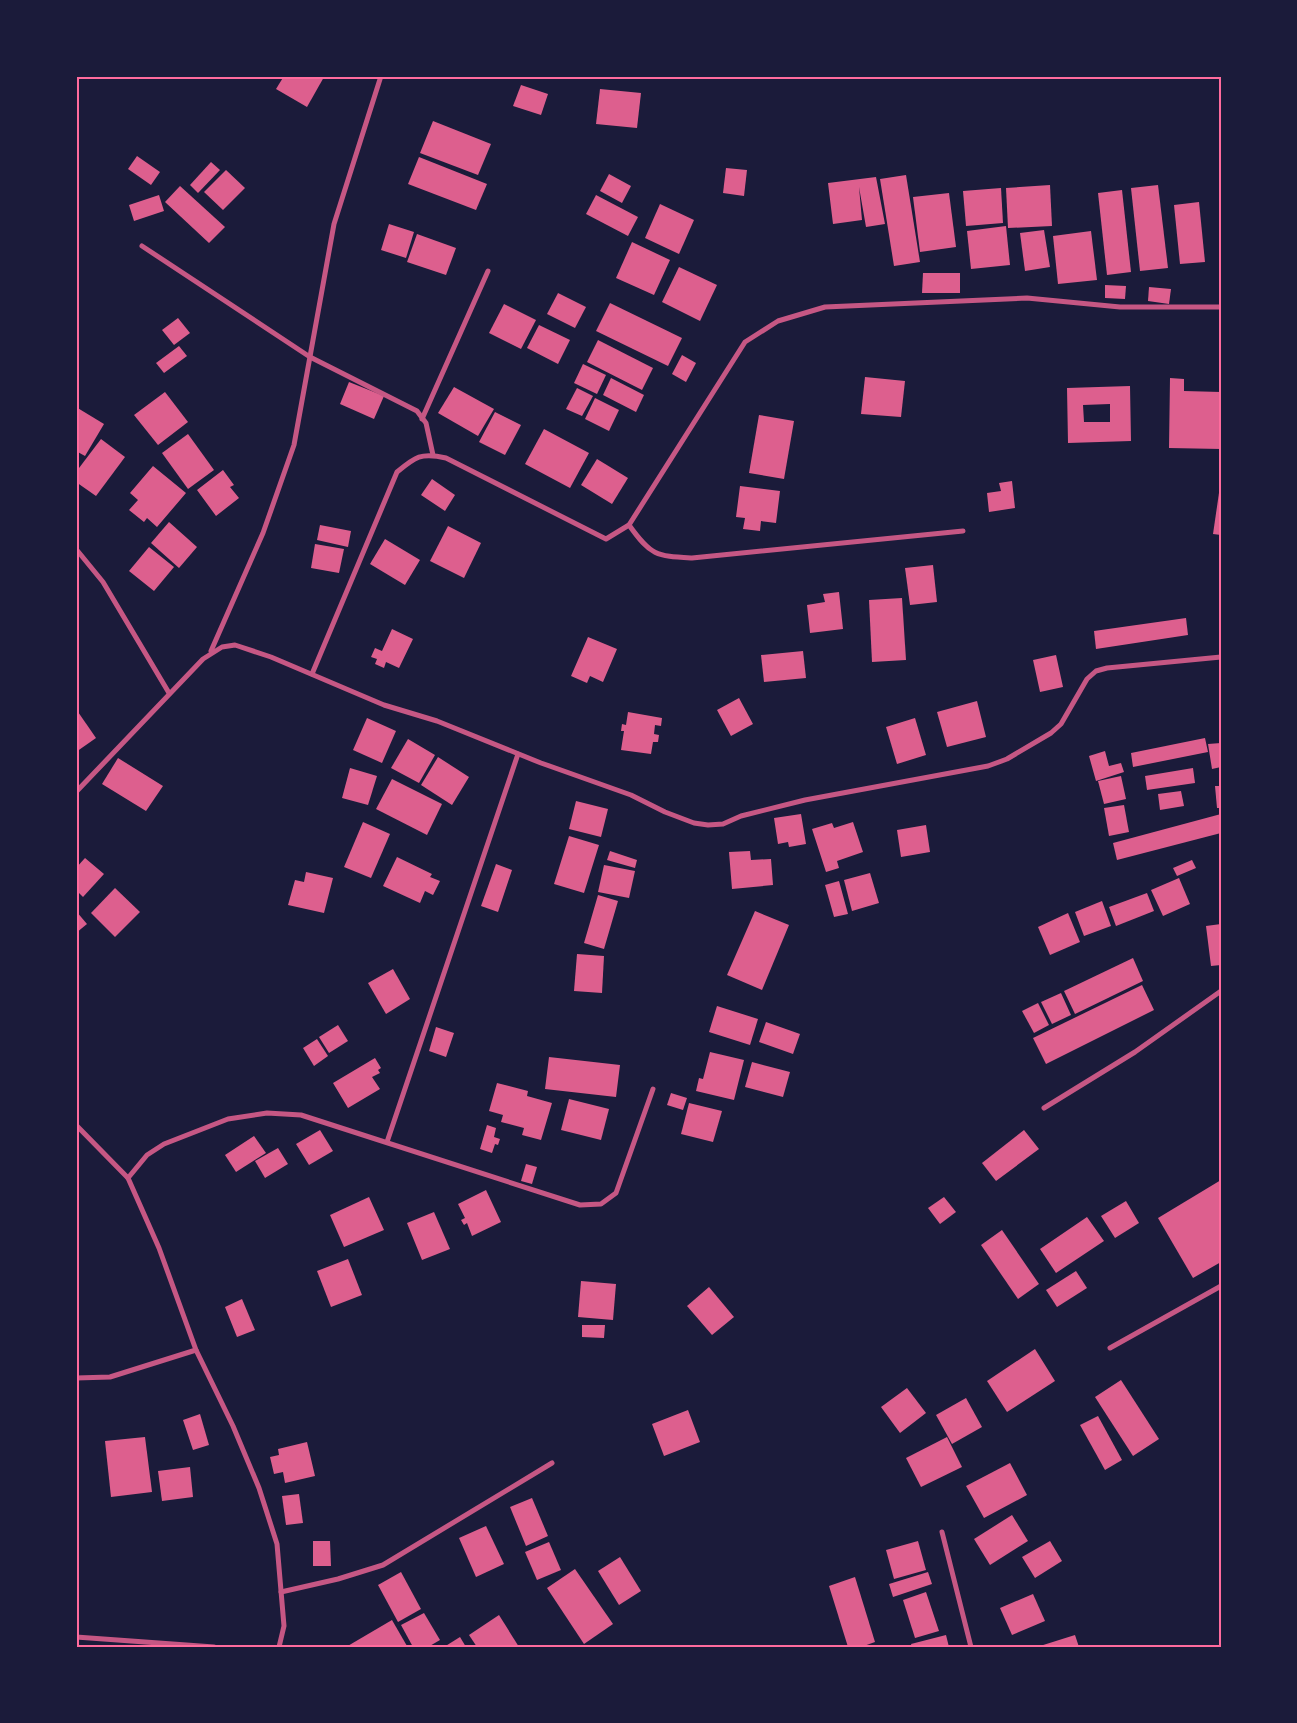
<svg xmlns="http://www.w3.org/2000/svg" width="1297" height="1723" font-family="'Fira Sans Condensed',sans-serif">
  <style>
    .building { fill: #dd5f8e; fill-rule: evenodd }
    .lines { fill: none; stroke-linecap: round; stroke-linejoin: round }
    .minor { stroke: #c65784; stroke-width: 5 }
    .neatline { fill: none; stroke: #ff6b9d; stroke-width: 2 }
  </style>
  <rect width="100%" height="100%" fill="#1b1b3a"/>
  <g class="building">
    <path d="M284 76H322L324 77 307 107 276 89Z"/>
    <path d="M521 85 548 94 541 115 513 106Z"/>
    <path d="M600 89 641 93 637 128 596 124Z"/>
    <path d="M433 121 491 144 478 175 420 153Z"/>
    <path d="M137 156 160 172 151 185 128 169Z"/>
    <path d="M419 157 487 184 476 210 408 184Z"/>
    <path d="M211 162 220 170 198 193 190 185Z"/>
    <path d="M726 168 747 170 744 196 723 193Z"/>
    <path d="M226 170 245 188 223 210 204 192Z"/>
    <path d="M609 174 631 186 622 203 600 191Z"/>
    <path d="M906 175 920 262 894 266 880 179Z"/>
    <path d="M876 177 885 224 866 227 859 187 862 220 833 224 828 183Z"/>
    <path d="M1050 185 1052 226 1008 228 1006 188Z"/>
    <path d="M1158 185 1168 268 1140 271 1131 188Z"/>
    <path d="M180 186 225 227 209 243 165 202Z"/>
    <path d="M1001 188 1003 223 966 226 963 191Z"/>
    <path d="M1122 190 1131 272 1107 275 1098 193Z"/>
    <path d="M949 193 956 247 920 252 913 197Z"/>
    <path d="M159 195 164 211 134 221 129 205Z"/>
    <path d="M596 195 638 217 628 236 586 214Z"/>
    <path d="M1199 202 1205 262 1180 264 1174 205Z"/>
    <path d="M660 204 694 220 679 254 645 238Z"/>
    <path d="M389 224 414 232 406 258 381 250Z"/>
    <path d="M1006 226 1010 265 971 269 967 231Z"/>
    <path d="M1044 230 1050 267 1025 271 1020 233Z"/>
    <path d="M1091 231 1097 280 1058 284 1053 236Z"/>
    <path d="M417 234 456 248 446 275 407 262Z"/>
    <path d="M632 242 670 260 654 295 616 278Z"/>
    <path d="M679 267 717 285 700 321 662 302Z"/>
    <path d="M923 273H960V293H922Z"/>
    <path d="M1105 285 1126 286 1125 299 1105 298Z"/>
    <path d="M1149 287 1171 289 1169 304 1148 301Z"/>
    <path d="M558 293 586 307 575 328 547 314Z"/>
    <path d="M610 303 682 338 668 366 596 331Z"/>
    <path d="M504 304 536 320 521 349 489 333Z"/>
    <path d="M178 318 190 333 174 345 162 330Z"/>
    <path d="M539 325 570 340 558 364 527 348Z"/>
    <path d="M598 340 653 368 642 390 587 362Z"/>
    <path d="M179 346 187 356 164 373 156 363Z"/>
    <path d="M682 355 696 363 686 382 672 374Z"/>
    <path d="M583 364 606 375 597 394 574 383Z"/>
    <path d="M865 377 905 381 901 417 861 414Z"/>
    <path d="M611 378 644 395 636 412 603 395Z"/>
    <path d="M1170 378 1184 379V391L1221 392V449L1169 448Z"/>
    <path d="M349 382 384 396 374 419 340 404Z"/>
    <path d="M1130 386 1131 441 1068 443 1067 388ZM1110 404V422H1084L1083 405Z"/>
    <path d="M454 387 494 409 478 436 438 413Z"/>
    <path d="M577 388 593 396 582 416 566 409Z"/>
    <path d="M165 392 188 422 158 445 134 415Z"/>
    <path d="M595 398 619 410 609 431 585 419Z"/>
    <path d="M76 407 104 424 85 456 76 451Z"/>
    <path d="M495 412 521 425 505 455 479 442Z"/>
    <path d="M759 415 794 421 784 479 749 473Z"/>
    <path d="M544 429 589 453 570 488 525 464Z"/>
    <path d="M188 434 214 470 188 489 162 453Z"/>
    <path d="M101 439 125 457 96 496 76 482V472Z"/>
    <path d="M597 459 628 478 612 504 581 485Z"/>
    <path d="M153 466 186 493 157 527 147 518 144 522 129 510 138 500 130 493Z"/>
    <path d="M223 470 234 485 230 487 239 498 216 516 197 490Z"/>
    <path d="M432 479 455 495 445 511 421 495Z"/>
    <path d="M1012 481 1015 508 989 512 987 493 1001 491 999 483Z"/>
    <path d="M740 486 780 491 776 523 761 521 760 531 743 529 745 518 736 517Z"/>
    <path d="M1220 486H1221V535L1213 534Z"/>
    <path d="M169 522 197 547 179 568 151 543Z"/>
    <path d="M320 525 351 531 348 547 317 540Z"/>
    <path d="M448 526 481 543 464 578 430 561Z"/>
    <path d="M385 539 420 560 405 585 370 564Z"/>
    <path d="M315 544 344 549 339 573 311 568Z"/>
    <path d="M149 547 174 567 154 591 129 571Z"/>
    <path d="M933 565 937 602 910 605 905 568Z"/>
    <path d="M839 592 843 629 810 633 807 605 825 602 823 594Z"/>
    <path d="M902 598 906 660 872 662 869 600Z"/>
    <path d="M1186 618 1188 635 1096 649 1094 631Z"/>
    <path d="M392 629 413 639 399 668 386 662 384 668 375 664 377 659 371 657 375 648 382 651Z"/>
    <path d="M588 637 617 649 603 682 590 676 587 683 571 676Z"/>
    <path d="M803 651 806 678 764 682 761 655Z"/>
    <path d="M1056 655 1063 687 1040 692 1033 660Z"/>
    <path d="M739 698 753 724 731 736 717 710Z"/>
    <path d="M977 701 986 737 947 747 937 712Z"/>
    <path d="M76 709 96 738 76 752Z"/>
    <path d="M628 712 662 718 661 726 655 725 654 734 659 735 658 742H653L651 754 621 750 624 731H621L622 724 626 725Z"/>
    <path d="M367 718 396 731 382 763 353 750Z"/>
    <path d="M915 718 926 755 897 764 886 727Z"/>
    <path d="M1205 738 1208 752 1133 767 1131 753Z"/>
    <path d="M408 739 435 755 419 783 391 768Z"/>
    <path d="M1221 743V767L1212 769 1208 744Z"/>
    <path d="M1105 751 1109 766 1121 763 1124 772 1096 781 1089 756Z"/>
    <path d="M438 757 469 777 452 805 421 785Z"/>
    <path d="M118 758 163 786 146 811 102 784Z"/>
    <path d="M350 768 377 776 368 805 342 798Z"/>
    <path d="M1193 768 1195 783 1147 790 1145 776Z"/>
    <path d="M1121 776 1126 799 1104 804 1098 781Z"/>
    <path d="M392 779 442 804 427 835 376 809Z"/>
    <path d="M1215 786H1221V808H1217Z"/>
    <path d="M1181 791 1184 806 1160 810 1158 794Z"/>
    <path d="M576 801 608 809 601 837 569 829Z"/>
    <path d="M1124 805 1129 832 1109 836 1104 808Z"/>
    <path d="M801 814 806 844 789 847 788 842 778 844 774 818Z"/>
    <path d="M1221 814V833L1117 860 1113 843Z"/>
    <path d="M363 822 390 834 371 878 344 867Z"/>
    <path d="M853 822 863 852 837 861 839 868 826 872 812 829 832 823 834 828Z"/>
    <path d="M926 825 930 852 901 857 897 830Z"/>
    <path d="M569 836 599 845 584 893 554 884Z"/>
    <path d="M610 851 637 860 635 868 607 860Z"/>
    <path d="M750 851 751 860 771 859 773 885 732 889 729 852Z"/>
    <path d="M397 857 432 874 430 877 440 881 433 895 425 891 420 903 383 886Z"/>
    <path d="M85 858 104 874 83 897 76 890V868Z"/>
    <path d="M1192 860 1196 868 1177 876 1173 868Z"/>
    <path d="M496 864 512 870 498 912 481 906Z"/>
    <path d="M604 865 635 871 629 898 598 892Z"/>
    <path d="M306 872 333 878 324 913 288 905 295 880 304 882Z"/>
    <path d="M870 873 879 903 852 911 844 880Z"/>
    <path d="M1179 878 1190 904 1163 916 1151 890Z"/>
    <path d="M839 881 848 914 834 917 825 885Z"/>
    <path d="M115 888 140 912 115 937 91 913Z"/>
    <path d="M1147 893 1154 911 1116 926 1109 907Z"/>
    <path d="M598 895 618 901 604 949 584 943Z"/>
    <path d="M1102 901 1111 926 1084 936 1075 912Z"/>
    <path d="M76 911 87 924 76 933Z"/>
    <path d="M755 911 789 925 762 990 727 975Z"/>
    <path d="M1068 913 1080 942 1050 955 1038 927Z"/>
    <path d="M1221 924V965L1211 966 1206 926Z"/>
    <path d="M577 954 604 956 602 993 574 991Z"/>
    <path d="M1133 958 1143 981 1075 1014 1064 991Z"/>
    <path d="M393 969 410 999 386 1014 368 983Z"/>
    <path d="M1142 985 1154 1010 1046 1064 1033 1038Z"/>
    <path d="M1061 993 1071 1015 1052 1024 1041 1002Z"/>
    <path d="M1038 1003 1049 1025 1034 1033 1022 1011Z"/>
    <path d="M717 1006 758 1019 750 1045 709 1032Z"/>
    <path d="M766 1022 800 1034 793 1054 759 1042Z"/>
    <path d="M338 1025 348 1041 329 1053 319 1037Z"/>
    <path d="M436 1027 454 1033 446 1057 429 1051Z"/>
    <path d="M317 1039 328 1056 314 1066 303 1048Z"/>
    <path d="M710 1052 744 1060 734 1100 696 1091 699 1078 703 1079Z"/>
    <path d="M549 1057 620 1065 616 1097 545 1089Z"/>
    <path d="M375 1058 381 1068 378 1070 380 1073 372 1077 380 1089 348 1108 333 1083Z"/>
    <path d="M752 1062 790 1072 783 1097 745 1087Z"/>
    <path d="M497 1083 528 1091 527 1096 552 1103 541 1140 522 1135 524 1128 501 1122 503 1115 489 1111Z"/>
    <path d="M671 1093 687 1098 683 1110 667 1105Z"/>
    <path d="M569 1099 609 1109 601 1140 561 1130Z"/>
    <path d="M689 1103 722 1111 713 1142 681 1134Z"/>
    <path d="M487 1125 496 1128 494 1137 500 1139 498 1145 495 1144 492 1153 480 1149Z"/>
    <path d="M320 1130 333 1151 309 1165 296 1144Z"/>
    <path d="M1024 1130 1039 1149 996 1181 982 1163Z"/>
    <path d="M254 1136 266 1153 236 1172 225 1155Z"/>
    <path d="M278 1148 288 1164 265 1178 255 1161Z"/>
    <path d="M526 1164 537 1167 532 1184 521 1181Z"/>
    <path d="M1221 1180V1262L1193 1278 1158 1218Z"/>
    <path d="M486 1190 501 1222 472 1236 467 1223 464 1225 461 1220 465 1218 458 1204Z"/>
    <path d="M369 1197 384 1230 344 1247 330 1215Z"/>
    <path d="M944 1197 956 1212 940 1224 928 1208Z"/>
    <path d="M1126 1201 1139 1223 1115 1238 1101 1216Z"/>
    <path d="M434 1212 450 1249 422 1260 407 1223Z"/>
    <path d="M1087 1217 1104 1241 1056 1273 1040 1249Z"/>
    <path d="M1002 1230 1039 1284 1018 1299 981 1245Z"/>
    <path d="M348 1259 362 1295 331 1307 317 1271Z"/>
    <path d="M1076 1271 1087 1288 1057 1307 1046 1290Z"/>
    <path d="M581 1281 616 1284 613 1320 578 1317Z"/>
    <path d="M709 1287 734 1317 712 1335 687 1306Z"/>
    <path d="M242 1299 255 1330 237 1337 225 1307Z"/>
    <path d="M582 1325H605L604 1338 582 1337Z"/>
    <path d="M1035 1349 1055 1381 1007 1412 987 1381Z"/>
    <path d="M1121 1380 1159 1439 1133 1456 1095 1397Z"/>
    <path d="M907 1388 926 1413 900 1433 881 1407Z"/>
    <path d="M966 1398 982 1427 952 1444 936 1415Z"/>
    <path d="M688 1410 700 1442 664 1456 652 1424Z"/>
    <path d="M200 1414 209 1445 193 1450 183 1420Z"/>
    <path d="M1098 1416 1122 1460 1105 1470 1080 1425Z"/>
    <path d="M145 1437 152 1492 111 1497 105 1441Z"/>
    <path d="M947 1437 962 1467 921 1487 906 1458Z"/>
    <path d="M307 1442 315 1476 285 1483 283 1472 274 1474 270 1457 279 1455 278 1449Z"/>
    <path d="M1010 1463 1027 1495 984 1518 966 1486Z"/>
    <path d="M190 1467 193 1497 162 1501 158 1471Z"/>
    <path d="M299 1494 303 1523 286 1525 282 1496Z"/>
    <path d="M532 1498 548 1536 526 1546 510 1507Z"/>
    <path d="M1012 1515 1028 1541 990 1565 974 1539Z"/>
    <path d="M486 1526 504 1564 476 1577 459 1538Z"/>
    <path d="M313 1541H330L331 1566H313Z"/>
    <path d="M918 1541 926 1570 894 1579 886 1550Z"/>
    <path d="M1050 1541 1062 1561 1035 1578 1022 1557Z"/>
    <path d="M549 1542 561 1570 537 1580 525 1552Z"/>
    <path d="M620 1557 641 1591 619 1605 598 1571Z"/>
    <path d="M575 1569 613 1624 584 1644 547 1588Z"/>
    <path d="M401 1572 421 1609 398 1622 378 1585Z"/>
    <path d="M928 1572 932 1584 893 1597 889 1584Z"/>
    <path d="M855 1577 875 1642 861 1647H848L829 1586Z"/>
    <path d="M926 1592 939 1631 915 1638 903 1600Z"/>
    <path d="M1033 1594 1045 1621 1012 1635 1000 1608Z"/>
    <path d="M424 1613 440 1640 428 1647H413L401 1625Z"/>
    <path d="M499 1615 519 1647H477L469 1635Z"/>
    <path d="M392 1620 407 1646 346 1647Z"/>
    <path d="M946 1635 949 1647H912L911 1644Z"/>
    <path d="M1075 1635 1079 1647H1040V1646Z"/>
    <path d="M460 1637 466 1647H444Z"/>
  </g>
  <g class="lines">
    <g class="minor">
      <path d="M142 246 310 357 417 411 426 423 433 455"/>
      <path d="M422 419 488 271"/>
      <path d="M629 525C651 556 656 556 692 558L963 531"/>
      <path d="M76 549 103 582 169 693"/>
      <path d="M211 651 263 533 294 445 334 224 381 76"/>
      <path d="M312 674 397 472C415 457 421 452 446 458L606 539 629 525 745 342 778 321 825 307 1027 298 1120 307H1221"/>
      <path d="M76 792 203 659 222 647 235 645 271 657 384 705 437 721 541 763 631 795 665 812 694 823 708 825 723 824 741 816 805 800 988 766 1007 759 1051 733 1061 724 1087 679 1096 671 1107 668 1221 657"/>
      <path d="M1044 1108 1135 1052 1221 991"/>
      <path d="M76 1125 128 1178 159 1248 196 1350 233 1426 259 1488 277 1544 284 1626 279 1647"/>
      <path d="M387 1142 518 754"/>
      <path d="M128 1178 147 1155 164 1144 228 1119 267 1113 301 1115 580 1205 601 1204 616 1193 653 1089"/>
      <path d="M1110 1348 1221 1286"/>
      <path d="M76 1378 110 1377 196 1350"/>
      <path d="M942 1532 971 1647"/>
      <path d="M281 1592 338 1579 383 1565 552 1463"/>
      <path d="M76 1637 214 1647"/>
    </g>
  </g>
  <rect width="1297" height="1723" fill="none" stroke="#1b1b3a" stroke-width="155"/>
  <rect x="78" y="78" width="1142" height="1568" class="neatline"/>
</svg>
